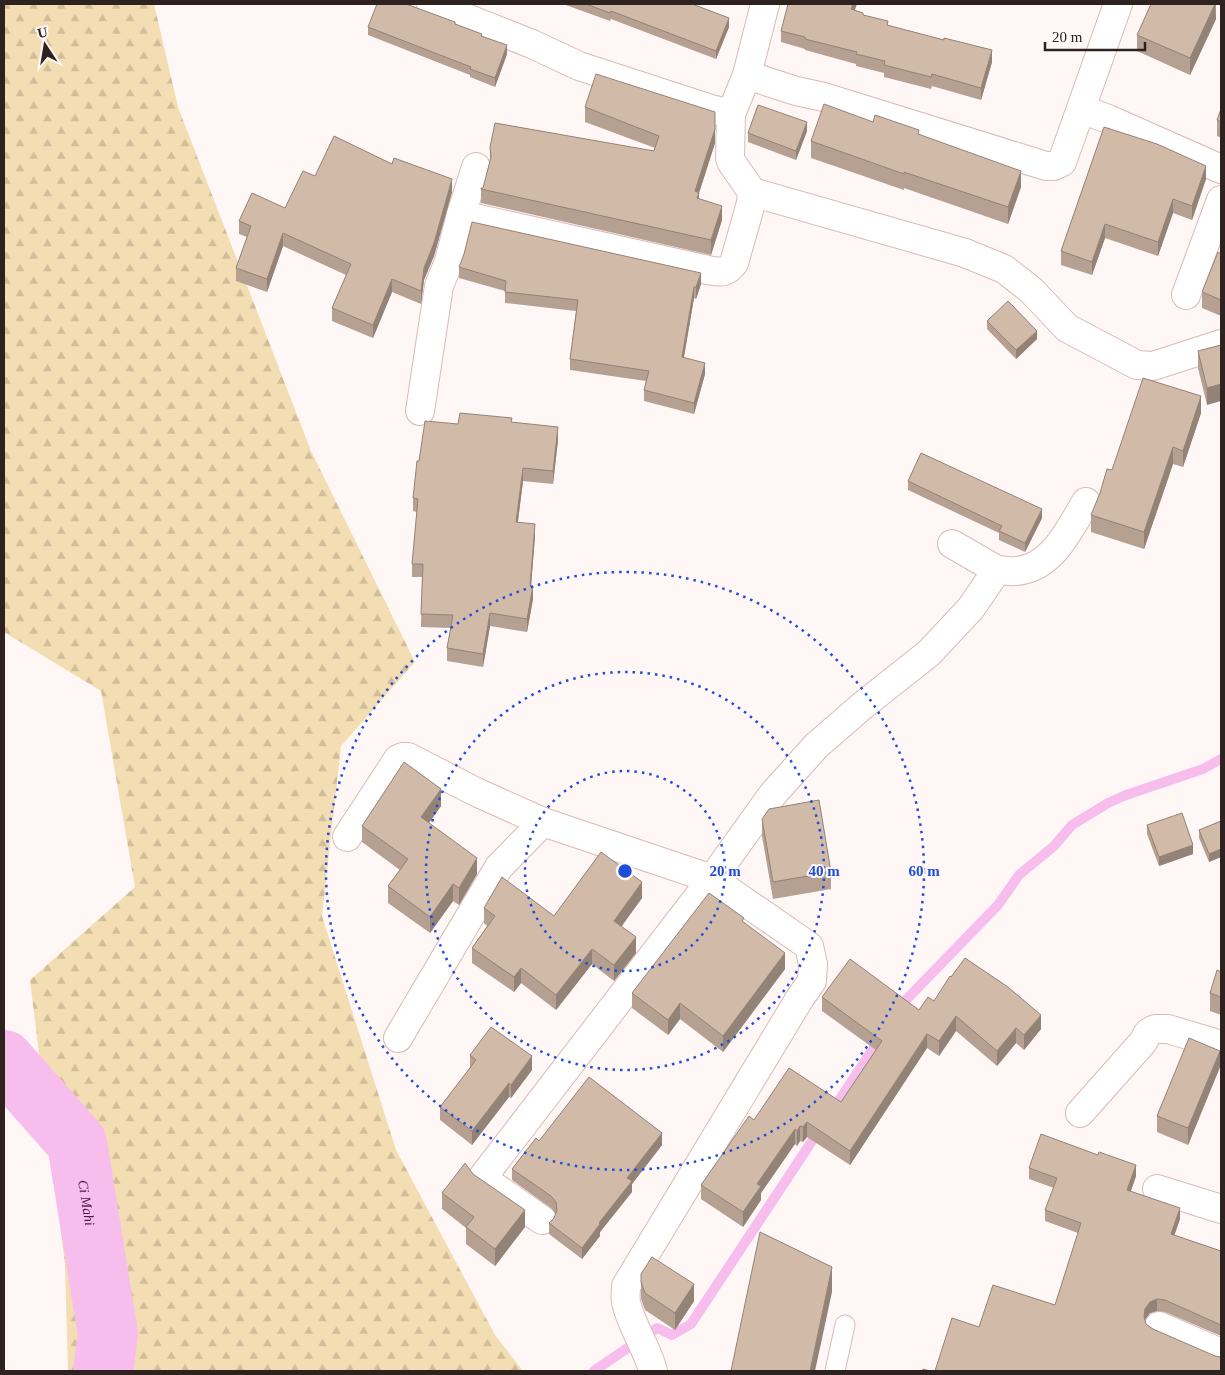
<svg xmlns="http://www.w3.org/2000/svg" width="1225" height="1375" font-family="Georgia,serif">
  <style>
    .forest { fill: url(#forest-firs) }
    .lines { fill: none; stroke-linecap: round; stroke-linejoin: round }
    .stream { stroke: #f7beed; stroke-width: 10 }
    .river { stroke: #f7beed; stroke-width: 60 }
    .service-casing { stroke: #d9bab5; stroke-width: 21 }
    .minor-casing { stroke: #d9bab5; stroke-width: 30 }
    .service { stroke: #fff; stroke-width: 19 }
    .minor { stroke: #fff; stroke-width: 28 }
    .wall { fill: #b5a091 }
    .shaded-wall { fill: #938276 }
    .building { fill: #d2baa9; stroke: #938276 }
    .ring { fill: none; stroke: #1d4ed8; stroke-width: 2.5; stroke-dasharray: 2.5 5 }
    .labels { text-anchor: middle; dominant-baseline: central; stroke-width: 4; stroke-linejoin: round; paint-order: stroke }
    .water-label { font-size: 14px; font-style: italic; fill: #53144d; stroke: #fef7f6 }
    .centre { fill: #1d4ed8; stroke: #fef7f6; stroke-width: 2.5 }
    .ring-label { font-size: 15px; text-anchor: middle; font-weight: bold; fill: #1d4ed8; stroke: #fef7f6; stroke-width: 4; stroke-linejoin: round; paint-order: stroke }
  </style>
  <defs>
    <pattern id="forest-firs" width="22" height="20" patternUnits="userSpaceOnUse" patternTransform="scale(1.25)"><rect width="22" height="20" fill="#f3ddb2"/><path d="M5 1l3.5 6h-7zM16 11l3.5 6h-7z" fill="#d1bd99"/></pattern>
  </defs>
  <rect width="100%" height="100%" fill="#fef7f6"/>
  <path class="forest" d="M4 4H154L178 107 311 451 415 662 341 746 322 916 396 1150 495 1335 523 1371H68L65 1265 30 980 135 887 101 691 4 632Z"/>
  <g class="lines">
    <g class="stream">
      <path d="M898 1011 903 1003 998 905 1019 875 1054 846 1072 825 1108 803 1126 795 1203 769 1221 759"/>
      <path d="M832 1111 881 1037"/>
      <path d="M594 1371 657 1328 672 1335 691 1324 820 1129"/>
    </g>
    <path class="river" id="s1" d="M4 1060 77 1143 108 1334 103 1371"/>
    <g class="service-casing">
      <path id="service" d="M835 1371 845 1325"/>
    </g>
    <g class="minor-casing">
      <g id="minor">
        <path d="M431 4 532 44 579 66 711 109 731 114 747 75 765 4"/>
        <path d="M747 75 796 91 824 97 1046 166H1054L1062 162 1118 4"/>
        <path d="M1081 109 1108 119 1221 169"/>
        <path d="M752 192 965 253 1004 269 1031 290 1067 328 1137 365 1153 366 1221 344"/>
        <path d="M461 215 708 270C720 272 726 274 734 263L751 203 752 192 732 163 730 158 731 114"/>
        <path d="M1186 295 1221 200"/>
        <path d="M420 411 439 286 449 261 461 215 476 167"/>
        <path d="M952 544 997 570"/>
        <path d="M347 837 398 759 403 757H408L476 792 543 822 712 879 773 794 816 746 862 706 929 653 971 608 997 570C1003 570 1010 572 1016 571 1053 568 1069 529 1086 502"/>
        <path d="M398 1038 499 867 543 822"/>
        <path d="M1080 1113 1143 1042 1148 1033 1155 1029H1168L1221 1045"/>
        <path d="M1157 1189 1221 1209"/>
        <path d="M542 1220 482 1178 712 879 809 946 813 964 812 981 800 998 626 1286C626 1291 625 1297 626 1302 631 1326 647 1347 653 1371"/>
        <path d="M1159 1326 1221 1353"/>
      </g>
    </g>
    <use href="#service" class="service"/>
    <use href="#minor" class="minor"/>
  </g>
  <g class="wall">
    <path d="M563 4H692L729 27 716 59 611 19 610 21Z"/>
    <path d="M1216 4V19L1190 75 1137 51V35Z"/>
    <path d="M855 10 863 15 888 25 992 62 981 100 932 86 931 89 884 77V73L856 66V64L805 50V49L781 42V31Z"/>
    <path d="M455 24 482 36 507 54 495 87 470 77V75L368 35V27Z"/>
    <path d="M585 107 715 143 699 193V199L722 220 711 255 481 203V189L483 188 490 160V147L654 151 655 148 585 122Z"/>
    <path d="M1221 109V138L1217 136V120Z"/>
    <path d="M873 122 919 134 1021 187 1008 224 904 188V190L811 158V141Z"/>
    <path d="M1104 127 1206 179 1192 220 1173 213 1158 256 1105 238 1092 275 1061 265V251Z"/>
    <path d="M807 131 796 160 748 142V133Z"/>
    <path d="M315 176 452 192 434 256 424 280 421 304 392 292 373 338 332 321V308L346 275 283 246 267 292 236 281V268L247 237 239 234V221L285 208Z"/>
    <path d="M1221 254V316L1202 308V292Z"/>
    <path d="M459 267 701 284 696 299 694 298 684 357 705 374 694 414 644 401V390L646 381 570 370V359L576 311 505 303V291L459 278Z"/>
    <path d="M987 321 1037 339 1016 359 987 329Z"/>
    <path d="M1221 345 1207 405 1198 368V351Z"/>
    <path d="M1201 413 1183 467 1173 464 1144 549 1091 532V515L1112 470Z"/>
    <path d="M512 422 558 440 553 484 523 481 518 522 535 536 531 586 533 599 527 632 490 626 483 667 447 661V648L451 628 421 627 422 577H412V564L417 512 413 511V498L419 461 458 424Z"/>
    <path d="M908 481 1042 518 1025 552 999 540V533L908 490Z"/>
    <path d="M441 806 429 823 477 874 459 905 453 901 430 933 388 903V886L400 870 362 842V826Z"/>
    <path d="M762 819 831 872V889L773 899 762 836Z"/>
    <path d="M1221 821V857L1209 862 1199 838V830Z"/>
    <path d="M1147 825 1193 854 1159 866 1147 834Z"/>
    <path d="M642 898 621 926 636 953 614 981 592 964 556 1010 521 983 514 992 472 963V948L487 926 484 923V908L554 916Z"/>
    <path d="M744 922 785 969 723 1052 680 1019 668 1035 632 1008V993Z"/>
    <path d="M1221 972V1015L1210 1011V993Z"/>
    <path d="M822 997 919 1010 934 1001 1041 1029 1024 1050 1016 1043 997 1066 956 1031 939 1056 927 1048 850 1165 807 1137 803 1142 800 1141 797 1146 795 1144 761 1193V1200L743 1227 701 1199V1185L754 1120 841 1102 876 1050 822 1011Z"/>
    <path d="M470 1055 532 1070 511 1098 509 1097 472 1145 440 1120V1107L470 1068Z"/>
    <path d="M1220 1067 1188 1145 1157 1132V1116Z"/>
    <path d="M539 1141 662 1145 632 1184V1192L600 1232V1236L582 1259 549 1234V1223L554 1218 556 1214 551 1208 512 1180V1169Z"/>
    <path d="M1029 1168 1136 1176 1131 1191 1180 1219 1174 1235 1221 1251V1336L1165 1312 1157 1311 1150 1313 979 1327 1055 1305 1078 1233 1045 1221V1210L1054 1188 1029 1179Z"/>
    <path d="M473 1174 525 1227 495 1266 466 1244V1228L442 1209V1193Z"/>
    <path d="M641 1274 694 1301 675 1330 645 1310 641 1299Z"/>
  </g>
  <g class="shaded-wall">
    <path d="M853 4H857L851 21V9Z"/>
    <path d="M1215 4 1216 19 1190 75V58Z"/>
    <path d="M729 18V27L716 59V51Z"/>
    <path d="M507 45V54L495 87V78Z"/>
    <path d="M992 50V62L981 100V88Z"/>
    <path d="M715 112V143L699 193V207L695 191Z"/>
    <path d="M807 122V131L796 160V151Z"/>
    <path d="M1206 166V179L1192 220V206Z"/>
    <path d="M1021 171V187L1008 224V207Z"/>
    <path d="M452 179V192L434 256 424 280 421 304V291L424 268Z"/>
    <path d="M1173 199V213L1158 256V242Z"/>
    <path d="M722 206V220L711 255V240Z"/>
    <path d="M1105 224V238L1092 275V262Z"/>
    <path d="M283 233V246L267 292V279Z"/>
    <path d="M701 273V284L696 299V287Z"/>
    <path d="M392 279V292L373 338V325Z"/>
    <path d="M694 287V298L682 368V357Z"/>
    <path d="M1037 331V339L1016 359V350Z"/>
    <path d="M705 363V374L694 414V403Z"/>
    <path d="M1221 384V401L1207 405V388Z"/>
    <path d="M1201 396V413L1183 467V451Z"/>
    <path d="M558 427V440L553 484V471Z"/>
    <path d="M1173 447V464L1144 549V532Z"/>
    <path d="M523 468V481L516 535V522Z"/>
    <path d="M1042 509V518L1025 552V543Z"/>
    <path d="M535 524V536L530 599V586Z"/>
    <path d="M533 586V599L527 632V619Z"/>
    <path d="M490 613V626L483 667V654Z"/>
    <path d="M441 789V806L421 834V817Z"/>
    <path d="M1193 845V854L1159 866V857Z"/>
    <path d="M1221 849V857L1209 862V854Z"/>
    <path d="M477 858V874L459 905V888Z"/>
    <path d="M642 882V898L614 937V921Z"/>
    <path d="M453 884V901L430 933V917Z"/>
    <path d="M636 937V953L614 981V965Z"/>
    <path d="M592 949V964L556 1010V995Z"/>
    <path d="M785 953V969L723 1052V1036Z"/>
    <path d="M521 968V983L514 992V977Z"/>
    <path d="M680 1003V1019L668 1035V1020Z"/>
    <path d="M1041 1015V1029L1024 1050V1035Z"/>
    <path d="M956 1016V1031L939 1056V1041Z"/>
    <path d="M1016 1028V1043L997 1066V1051Z"/>
    <path d="M927 1034V1048L850 1165V1151Z"/>
    <path d="M1220 1051V1067L1188 1145V1128Z"/>
    <path d="M532 1056V1070L511 1098V1085Z"/>
    <path d="M509 1083V1097L472 1145V1131Z"/>
    <path d="M807 1122V1137L803 1142V1127Z"/>
    <path d="M800 1126V1141L797 1146V1131Z"/>
    <path d="M795 1129V1144L761 1193V1200L743 1227V1212L757 1184Z"/>
    <path d="M662 1133V1145L632 1184V1192L600 1232V1236L582 1259V1248L627 1178Z"/>
    <path d="M1136 1165V1176L1127 1201V1190Z"/>
    <path d="M1180 1208V1219L1171 1245V1234Z"/>
    <path d="M525 1210V1227L495 1266V1249Z"/>
    <path d="M832 1267V1292L815 1371H810Z"/>
    <path d="M694 1284V1301L675 1330V1313Z"/>
    <path d="M1157 1299V1311L1150 1313 1145 1320 1144 1317 1145 1309 1150 1302Z"/>
  </g>
  <g class="building">
    <path d="M377 4H406L455 22V24L482 34 481 36 507 45 495 78 470 69 471 67 368 27Z"/>
    <path d="M586 4H692L729 18 716 51 611 11 610 13Z"/>
    <path d="M788 4H853L851 9 863 13V15L888 21 887 25 944 40V38L992 50 981 88 932 74 931 77 884 65 885 61 856 54 857 52 805 39V37L781 31Z"/>
    <path d="M1151 4H1215L1190 58 1137 35Z"/>
    <path d="M596 74 715 112V129L695 191 699 193 697 198 722 206 711 240 481 189V188H483L491 157 490 147 495 123 654 151 659 136 585 107Z"/>
    <path d="M824 104 873 122 875 115 919 130 918 134 1021 171 1008 207 904 172V174L811 141Z"/>
    <path d="M758 105 807 122 796 151 748 133Z"/>
    <path d="M1221 109V122L1217 120Z"/>
    <path d="M1104 127 1157 144 1206 166 1192 206 1173 199 1158 242 1105 224 1092 262 1061 251Z"/>
    <path d="M334 136 392 164 394 158 452 179 434 243 424 268 421 291 392 279 373 325 332 308 351 264 283 233 267 279 236 268 251 226 239 221 252 193 285 208 303 171 315 176Z"/>
    <path d="M472 222 701 273 696 287H694L682 357 705 363 694 403 644 390 649 371 570 359 578 300 505 292 506 281 459 267 464 254Z"/>
    <path d="M1218 252 1221 254V300L1202 292Z"/>
    <path d="M1008 301 1037 331 1016 350 987 321Z"/>
    <path d="M1221 345V384L1207 388 1198 351Z"/>
    <path d="M1143 378 1201 396 1183 451 1173 447 1144 532 1091 515 1100 493 1107 469 1112 470Z"/>
    <path d="M460 413 512 418 511 422 558 427 553 471 523 468 516 522 535 524 530 586H533L527 619 490 613 483 654 447 648 453 615 421 614 423 564H412L418 499 413 498 417 461H419L425 421 458 424Z"/>
    <path d="M921 453 1042 509 1025 543 999 531 1002 526 908 481Z"/>
    <path d="M404 762 441 789 421 817 477 858 459 888 453 884 430 917 388 886 408 859 362 826Z"/>
    <path d="M819 800 831 872 773 882 762 819 769 809Z"/>
    <path d="M1182 813 1193 845 1159 857 1147 825Z"/>
    <path d="M1221 821V849L1209 854 1199 830Z"/>
    <path d="M601 852 642 882 614 921 636 937 614 965 592 949 556 995 521 968 514 977 472 948 495 916 484 908 502 877 554 916Z"/>
    <path d="M709 893 744 918 742 921 785 953 723 1036 680 1003 668 1020 632 993Z"/>
    <path d="M965 958 1008 987 1041 1015 1024 1035 1016 1028 997 1051 956 1016 939 1041 927 1034 850 1151 807 1122 803 1127 800 1126 797 1131 795 1129 757 1184 761 1186 743 1212 701 1185 749 1116 754 1120 789 1068 841 1102 882 1041 822 997 850 959 919 1010 928 997 934 1001 950 976 951 977Z"/>
    <path d="M1217 970 1221 972V997L1210 993Z"/>
    <path d="M491 1027 532 1056 511 1085 509 1083 472 1131 440 1107 476 1060 470 1055Z"/>
    <path d="M1189 1038 1220 1051 1188 1128 1157 1116Z"/>
    <path d="M589 1077 662 1133 627 1178 632 1181 599 1223 600 1224 582 1248 549 1223 554 1218 557 1210 556 1202 551 1196 512 1169 536 1138 539 1141Z"/>
    <path d="M1041 1134 1098 1155 1099 1152 1136 1165 1127 1190 1180 1208 1171 1234 1221 1251V1325L1165 1300 1157 1299 1150 1302 1145 1309 1144 1317 1146 1324 1153 1329 1215 1356 1221 1357V1371H935L952 1318 979 1327 993 1285 1055 1305 1081 1223 1045 1210 1057 1178 1029 1168Z"/>
    <path d="M465 1163 473 1174 525 1210 495 1249 466 1227 474 1217 442 1193Z"/>
    <path d="M760 1232 832 1267 810 1371H731Z"/>
    <path d="M652 1257 694 1284 675 1313 645 1293 641 1282V1274Z"/>
    <path d="M923 1369 930 1371H922Z"/>
  </g>
  <g class="ring">
    <circle cx="625" cy="871" r="100"/>
    <circle cx="625" cy="871" r="199"/>
    <circle cx="625" cy="871" r="299"/>
  </g>
  <g class="labels">
    <g class="water-label">
      <text stroke="none"><textPath href="#s1" startOffset="171">Ci Mahi</textPath></text>
    </g>
  </g>
  <circle cx="625" cy="871" r="8" class="centre"/>
  <g class="ring-label">
    <text x="725" y="876">20 m</text>
    <text x="824" y="876">40 m</text>
    <text x="924" y="876">60 m</text>
  </g>
  <rect width="1225" height="1375" fill="none" stroke="#2e2221" stroke-width="10"/>
  <g transform="translate(45 45) rotate(348)" stroke="#fef7f6" stroke-width="4" paint-order="stroke">
  <path d="M0-4L9 19L0 12L-9 19Z" fill="#2e2221"/>
  <text y="-8" font-size="14" font-weight="bold" text-anchor="middle" fill="#2e2221">U</text>
  </g>
  <path d="M1045 42v8h100v-8" fill="none" stroke="#2e2221" stroke-width="2.5"/>
  <text x="1052" y="42" font-size="15" fill="#2e2221" stroke="#fef7f6" stroke-width="4" paint-order="stroke">20 m</text>
</svg>
